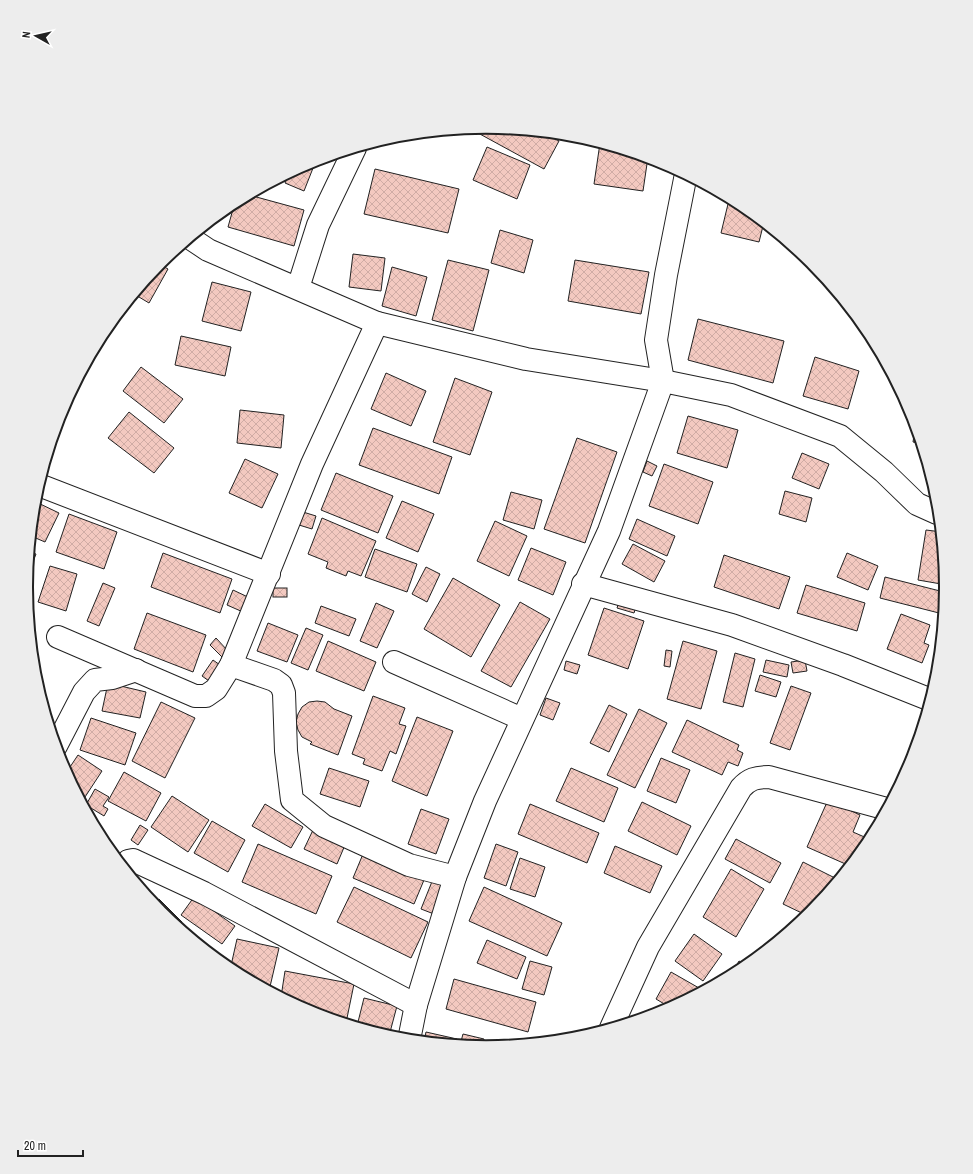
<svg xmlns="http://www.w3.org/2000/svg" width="973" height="1174" font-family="'Archivo Narrow',sans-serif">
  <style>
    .building { fill: url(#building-cross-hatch); stroke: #222 }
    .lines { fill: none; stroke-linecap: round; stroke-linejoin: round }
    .minor-casing { stroke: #222; stroke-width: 24 }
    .minor { stroke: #fff; stroke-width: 22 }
    .rim { fill: none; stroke: #222; stroke-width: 2 }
  </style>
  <defs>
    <pattern id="building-cross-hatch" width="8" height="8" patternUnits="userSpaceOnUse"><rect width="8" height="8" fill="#f3c9c0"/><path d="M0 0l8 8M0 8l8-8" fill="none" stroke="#d0aca5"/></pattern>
  </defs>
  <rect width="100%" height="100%" fill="#fff"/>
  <g class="building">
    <path d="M481 127H487L543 132 559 141 544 169 478 133Z"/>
    <path d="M600 143 648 157 643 191 594 184Z"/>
    <path d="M487 147 530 165 517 199 473 180Z"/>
    <path d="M310 161 315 163 304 191 285 183 290 172Z"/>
    <path d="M375 169 459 189 448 233 364 214Z"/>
    <path d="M249 195 304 210 294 246 228 227 235 202Z"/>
    <path d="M728 204 749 210 764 222 759 242 721 233Z"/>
    <path d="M500 230 533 240 524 273 491 263Z"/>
    <path d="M353 254 385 258 381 291 349 287Z"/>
    <path d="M448 260 489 270 473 331 432 320Z"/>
    <path d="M575 260 649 272 641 314 568 301Z"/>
    <path d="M159 264 168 269 149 303 134 294Z"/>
    <path d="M392 267 427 277 416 316 382 306Z"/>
    <path d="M212 282 251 292 241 331 202 321Z"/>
    <path d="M698 319 784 341 773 383 688 360Z"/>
    <path d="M181 336 231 347 225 376 175 365Z"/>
    <path d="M815 357 859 371 848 409 803 396Z"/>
    <path d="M141 367 183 399 164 423 123 391Z"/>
    <path d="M386 373 426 391 411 426 371 409Z"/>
    <path d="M455 378 492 392 470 455 433 442Z"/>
    <path d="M240 410 284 415 281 448 237 443Z"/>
    <path d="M129 412 174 448 154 473 108 438Z"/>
    <path d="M688 416 738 430 727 468 677 453Z"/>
    <path d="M916 423 922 444 913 442Z"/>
    <path d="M373 428 452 457 439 494 359 465Z"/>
    <path d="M577 438 617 452 585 543 544 529Z"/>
    <path d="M802 453 829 464 819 489 792 478Z"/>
    <path d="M245 459 278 474 262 508 229 493Z"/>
    <path d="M647 461 657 466 652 476 643 472Z"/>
    <path d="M664 464 713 482 698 524 649 506Z"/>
    <path d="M336 473 393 496 378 533 321 510Z"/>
    <path d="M785 491 812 498 806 522 779 514Z"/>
    <path d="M511 492 542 500 534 529 503 520Z"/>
    <path d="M34 501 59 513 45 542 31 536Z"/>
    <path d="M402 501 434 514 418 552 386 538Z"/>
    <path d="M303 512 316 516 312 529 299 525Z"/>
    <path d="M69 514 117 532 104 569 56 552Z"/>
    <path d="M322 518 376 541 361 576 348 571 346 576 326 568 328 562 308 554Z"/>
    <path d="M637 519 675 536 667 556 629 539Z"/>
    <path d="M495 521 527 536 509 576 477 561Z"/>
    <path d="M926 530 942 532 947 585 918 580Z"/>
    <path d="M633 544 665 561 654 582 622 564Z"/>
    <path d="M531 548 566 562 553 595 518 580Z"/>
    <path d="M375 549 417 564 407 592 365 577Z"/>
    <path d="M29 552 36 554 27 577Z"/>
    <path d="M163 553 232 579 220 613 151 587Z"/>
    <path d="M847 553 878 566 868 590 837 577Z"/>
    <path d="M724 555 790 577 779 609 714 587Z"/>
    <path d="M50 566 77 574 66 611 38 602Z"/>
    <path d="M426 567 440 574 427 602 412 594Z"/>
    <path d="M885 577 944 592 939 613 880 598Z"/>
    <path d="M453 578 500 605 471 657 424 629Z"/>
    <path d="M103 583 115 588 99 626 87 621Z"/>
    <path d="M806 585 865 603 857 631 797 613Z"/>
    <rect x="273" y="588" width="14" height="9"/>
    <path d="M233 590 250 598 243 612 227 605Z"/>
    <path d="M620 599 637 604 634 613 617 608Z"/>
    <path d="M520 602 550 619 511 687 481 671Z"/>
    <path d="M376 603 394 611 377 648 360 641Z"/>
    <path d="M321 606 356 619 349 636 315 623Z"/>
    <path d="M604 608 644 621 628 669 588 655Z"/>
    <path d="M147 613 206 635 193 672 134 649Z"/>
    <path d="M901 614 930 625 924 643 929 645 922 663 887 649Z"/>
    <path d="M268 623 298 635 287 662 257 651Z"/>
    <path d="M306 628 323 635 308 670 291 663Z"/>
    <path d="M216 638 228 651 222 657 210 645Z"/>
    <path d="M328 641 376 662 364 691 316 671Z"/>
    <path d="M683 641 717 651 701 709 667 699Z"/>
    <path d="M666 650 672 651 670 667 664 666Z"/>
    <path d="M735 653 755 659 743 707 723 702Z"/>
    <path d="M213 660 220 665 209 681 202 676Z"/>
    <path d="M766 660 789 665 787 677 763 672Z"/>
    <path d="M805 660 807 671 793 673 791 662Z"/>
    <path d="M566 661 580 665 577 674 564 670Z"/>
    <path d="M760 675 781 682 776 697 755 691Z"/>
    <path d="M108 683 146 692 140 718 102 711Z"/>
    <path d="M791 686 811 693 790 750 770 743Z"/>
    <path d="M373 696 405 708 399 724 406 726 396 754 390 751 382 771 363 764 365 759 352 754Z"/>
    <path d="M546 698 560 703 553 720 540 715Z"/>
    <path d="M317 701 325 702 334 709 352 716 338 755 310 744 312 742 302 737 298 730 296 722 298 714 302 707 309 702Z"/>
    <path d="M161 702 195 718 165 778 132 761Z"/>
    <path d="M609 705 627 714 609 752 590 743Z"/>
    <path d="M639 709 667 723 635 788 607 775Z"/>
    <path d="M417 717 453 731 427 796 392 781Z"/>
    <path d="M91 718 136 733 125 765 80 750Z"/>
    <path d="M687 720 739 745 737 750 743 753 738 766 728 762 722 775 672 752Z"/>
    <path d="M78 755 102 771 85 797 76 791 66 773Z"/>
    <path d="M661 758 690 770 676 803 647 791Z"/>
    <path d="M329 768 369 781 360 807 320 794Z"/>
    <path d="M571 768 618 788 604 822 556 801Z"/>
    <path d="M124 772 161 793 146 821 108 801Z"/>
    <path d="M95 789 109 797 103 806 108 809 104 816 86 805Z"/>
    <path d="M172 796 209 820 188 852 151 827Z"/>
    <path d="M828 800 860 815 853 832 869 839 866 847 850 866 807 847Z"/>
    <path d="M642 802 691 826 677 855 628 831Z"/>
    <path d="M265 804 303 827 291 848 252 826Z"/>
    <path d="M530 804 599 833 587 863 518 834Z"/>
    <path d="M421 809 449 819 436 854 408 844Z"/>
    <path d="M212 821 245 840 228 872 194 853Z"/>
    <path d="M140 825 148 830 138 845 131 840Z"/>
    <path d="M313 830 345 845 337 864 304 849Z"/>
    <path d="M736 839 781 863 770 883 725 859Z"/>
    <path d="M258 844 332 876 316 914 242 882Z"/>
    <path d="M496 844 518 852 506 886 484 878Z"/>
    <path d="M615 846 662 866 650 893 604 873Z"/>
    <path d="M363 854 424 880 414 904 353 878Z"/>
    <path d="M520 858 545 867 535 897 510 889Z"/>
    <path d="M803 862 839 880 808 916 783 904Z"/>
    <path d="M731 869 764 889 736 937 703 917Z"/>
    <path d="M435 874 448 879 434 914 421 909Z"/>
    <path d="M354 887 428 922 411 958 337 922Z"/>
    <path d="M484 887 562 923 547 956 469 921Z"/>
    <path d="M194 897 235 926 222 944 181 915Z"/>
    <path d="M159 899 182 922 178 926 161 912 154 904Z"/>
    <path d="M694 934 722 954 703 981 675 961Z"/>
    <path d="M237 939 279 948 269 991 230 970Z"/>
    <path d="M487 940 526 957 517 979 477 963Z"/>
    <path d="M530 961 552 967 544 995 522 989Z"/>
    <path d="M739 961 748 966 730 976Z"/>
    <path d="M285 971 354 984 346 1023 310 1012 281 997Z"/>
    <path d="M671 972 699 988 694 996 671 1008 656 999Z"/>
    <path d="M454 979 536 1002 528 1032 446 1009Z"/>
    <path d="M364 998 397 1006 389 1036 357 1026Z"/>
    <path d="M426 1032 457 1039 456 1044 424 1041Z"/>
    <path d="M463 1034 484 1039 482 1047 460 1045Z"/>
  </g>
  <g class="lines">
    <g class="minor-casing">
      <g id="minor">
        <path d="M190 238 208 250 377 323 526 359 663 381 731 395 840 436 884 472 917 504 937 513H940"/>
        <path d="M298 288 318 225 355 148"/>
        <path d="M39 485 269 574"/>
        <path d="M583 584 732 625 843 665 931 700"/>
        <path d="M58 637 195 696H206L216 689 231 665 312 464 377 323"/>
        <path d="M394 662 522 719"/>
        <path d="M231 665 274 680 281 685 284 693 286 751 292 800 324 826 409 865 455 877"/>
        <path d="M56 746 84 692 95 680 112 678 136 670"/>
        <path d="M123 866 128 861 133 860 204 893 416 1005"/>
        <path d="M611 1028 648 947 741 788C749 779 756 777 769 777L887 809"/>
        <path d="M409 1040 416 1005 455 877 485 801 609 531 663 381 656 340 666 275 686 174"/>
      </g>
    </g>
    <use href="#minor" class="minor"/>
  </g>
  <path d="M0 0H973V1174H0ZM33 587a453 453 0 1 1 906 0a453 453 0 1 1-906 0Z" fill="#ededed" fill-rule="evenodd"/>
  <path class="rim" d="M33 587a453 453 0 1 1 906 0a453 453 0 1 1-906 0Z"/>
  <g transform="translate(36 36) rotate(278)" stroke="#ffffff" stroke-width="3" paint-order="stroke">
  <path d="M0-3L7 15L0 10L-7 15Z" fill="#222222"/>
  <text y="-6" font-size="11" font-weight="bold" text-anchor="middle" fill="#222222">N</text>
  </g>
  <path d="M18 1150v6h65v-6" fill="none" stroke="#222222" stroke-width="2"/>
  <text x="24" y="1150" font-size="12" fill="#222222" stroke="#ffffff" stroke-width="3" paint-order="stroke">20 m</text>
</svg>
